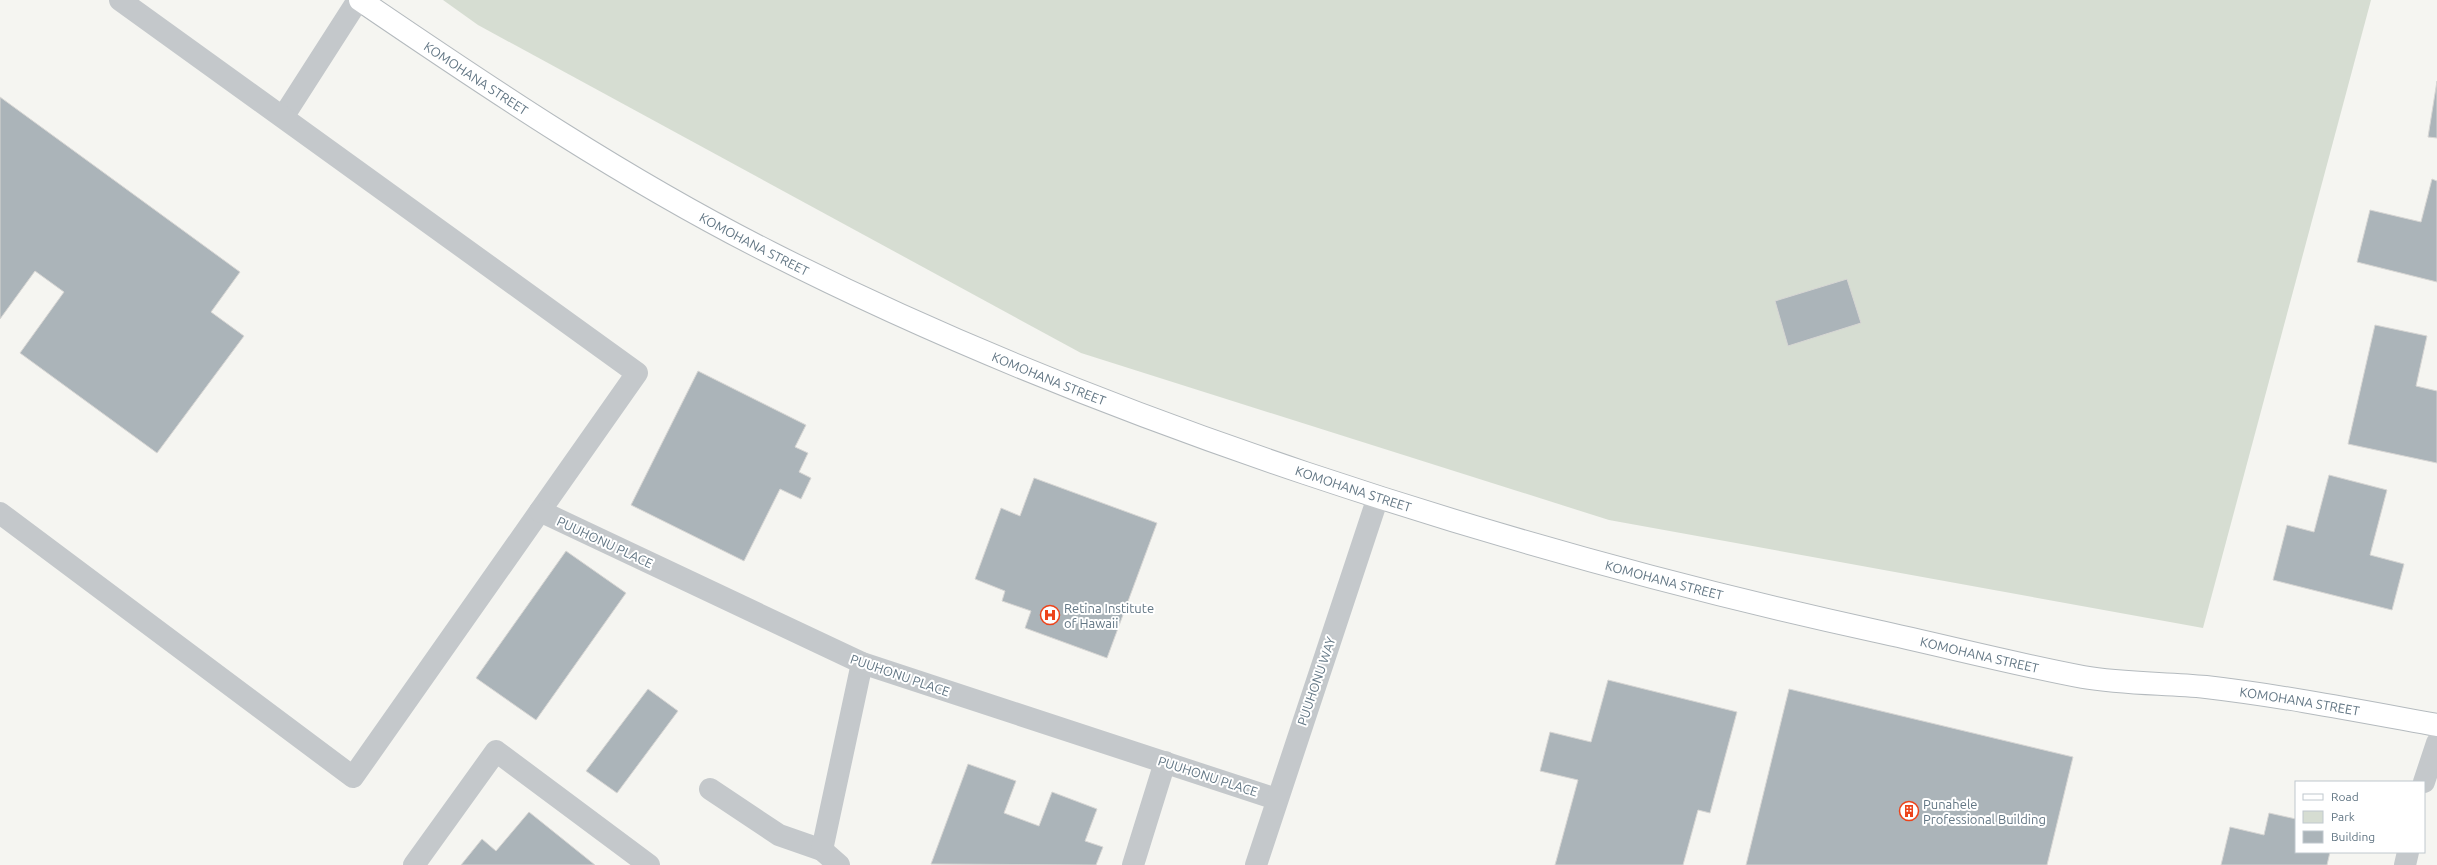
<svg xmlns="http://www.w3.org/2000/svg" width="2437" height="865" font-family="Ubuntu,sans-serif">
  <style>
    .green { fill: #d6ddd2 }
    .building { fill: #abb4b9; stroke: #d7d6d4 }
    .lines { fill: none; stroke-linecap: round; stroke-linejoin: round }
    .secondary-casing { stroke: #b4babe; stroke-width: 24 }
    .service { stroke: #c4c8cb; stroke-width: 22 }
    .minor { stroke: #c4c8cb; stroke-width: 22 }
    .secondary { stroke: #fff; stroke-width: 22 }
    .labels { text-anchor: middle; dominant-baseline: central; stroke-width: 4; stroke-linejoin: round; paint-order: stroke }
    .street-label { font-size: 13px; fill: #627684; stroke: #fff }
    .poi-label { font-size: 13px; fill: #627684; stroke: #fff; text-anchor: start }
  </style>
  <rect width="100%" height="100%" fill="#f5f5f1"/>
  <path class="green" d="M443 0H2371L2203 628 1609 520 1081 353 478 25Z"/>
  <g class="building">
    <path d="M2437 81V138L2428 137Z"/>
    <path d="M0 97 240 272 211 312 244 336 157 453 20 353 64 292 35 271 0 319Z"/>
    <path d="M2432 179 2437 181V282L2357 262 2370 210 2421 222Z"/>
    <path d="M1847 279 1861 323 1788 346 1775 301Z"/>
    <path d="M2375 325 2427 336 2416 386 2437 391V463L2348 444Z"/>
    <path d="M698 371 806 425 795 447 808 453 799 472 811 478 801 499 780 489 744 561 631 505Z"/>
    <path d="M2329 475 2387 490 2370 555 2404 564 2392 610 2273 580 2287 525 2314 532Z"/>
    <path d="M1034 478 1157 523 1107 658 1025 628 1031 611 1002 601 1005 591 975 579 1001 508 1020 516Z"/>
    <path d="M566 551 626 593 536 720 476 678Z"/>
    <path d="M1608 680 1737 712 1710 813 1698 810 1683 865H1555L1578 780 1540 771 1550 732 1591 742Z"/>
    <path d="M648 689 678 711 617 793 586 771Z"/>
    <path d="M1789 689 2073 757 2047 865H1746Z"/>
    <path d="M968 764 1016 781 1004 813 1039 826 1052 792 1097 809 1085 841 1103 847 1096 865 931 864Z"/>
    <path d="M529 812 595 865H461L482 839 496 851Z"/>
    <path d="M2269 813 2296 819V852H2330L2327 865H2221L2230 827 2264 835Z"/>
  </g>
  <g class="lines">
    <g class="secondary-casing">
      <g id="secondary">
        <path id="s1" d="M360 0C492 90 626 180 769 252 942 340 1121 411 1305 473 1493 536 1683 589 1876 631 1945 646 2014 664 2083 677 2123 684 2165 683 2206 687 2283 696 2360 711 2437 725"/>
      </g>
    </g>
    <g class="service">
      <path d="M283 117 358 0"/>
      <path d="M0 513 353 777 637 373 120 0"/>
      <path d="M710 789 779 835 822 850"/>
      <path d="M414 865 496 751 649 865"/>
      <path d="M839 865 822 850 862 663"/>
      <path d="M1133 865 1165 762"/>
    </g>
    <g class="minor">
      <path d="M540 511 862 663 1276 799"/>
      <path d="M2424 782 2437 743"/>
      <path d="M1256 865 1378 497"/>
      <path d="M2405 865 2408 852"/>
    </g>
    <use href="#secondary" class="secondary"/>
  </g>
  <defs>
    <g id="hospital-ring" transform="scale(1)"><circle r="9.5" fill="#fff" stroke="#ed431a" stroke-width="1.5"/><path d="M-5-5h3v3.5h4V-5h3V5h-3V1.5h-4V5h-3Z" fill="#ed431a"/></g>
    <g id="building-ring" transform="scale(1)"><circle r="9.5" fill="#fff" stroke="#ed431a" stroke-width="1.5"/><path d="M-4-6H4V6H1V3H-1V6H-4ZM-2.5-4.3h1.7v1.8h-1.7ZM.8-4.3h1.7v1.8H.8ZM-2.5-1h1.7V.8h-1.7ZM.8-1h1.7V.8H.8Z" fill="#ed431a"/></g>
  </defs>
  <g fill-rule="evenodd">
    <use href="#hospital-ring" x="1050" y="615"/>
    <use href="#building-ring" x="1909" y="811"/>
  </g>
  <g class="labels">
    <g class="street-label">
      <text stroke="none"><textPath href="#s1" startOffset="140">KOMOHANA STREET</textPath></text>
      <text stroke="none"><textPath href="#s1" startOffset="464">KOMOHANA STREET</textPath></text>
      <text stroke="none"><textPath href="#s1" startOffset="788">KOMOHANA STREET</textPath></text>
      <text stroke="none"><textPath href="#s1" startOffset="1112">KOMOHANA STREET</textPath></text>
      <text transform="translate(605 542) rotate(25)">PUUHONU PLACE</text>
      <text stroke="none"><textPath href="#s1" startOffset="1436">KOMOHANA STREET</textPath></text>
      <text stroke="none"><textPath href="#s1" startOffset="1760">KOMOHANA STREET</textPath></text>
      <text transform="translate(900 675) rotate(19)">PUUHONU PLACE</text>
      <text transform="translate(1316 681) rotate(-71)">PUUHONU WAY</text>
      <text stroke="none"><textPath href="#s1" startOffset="2084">KOMOHANA STREET</textPath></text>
      <text transform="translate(1208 776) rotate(18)">PUUHONU PLACE</text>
    </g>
    <g class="poi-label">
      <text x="1064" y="608">Retina Institute<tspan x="1064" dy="15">of Hawaii</tspan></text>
      <text x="1923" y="804">Punahele<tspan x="1923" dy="15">Professional Building</tspan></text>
    </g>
  </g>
  <rect x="2295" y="781" width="130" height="72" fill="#ffffff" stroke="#c0c8ce"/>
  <rect x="2303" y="794" width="20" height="6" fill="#ffffff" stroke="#c0c8ce"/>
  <text x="2331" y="801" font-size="12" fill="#627684">Road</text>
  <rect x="2303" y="811" width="20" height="12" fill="#d6ddd2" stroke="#c0c8ce"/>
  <text x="2331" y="821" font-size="12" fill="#627684">Park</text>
  <rect x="2303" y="831" width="20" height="12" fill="#abb4b9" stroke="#c0c8ce"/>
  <text x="2331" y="841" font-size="12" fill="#627684">Building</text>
</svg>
